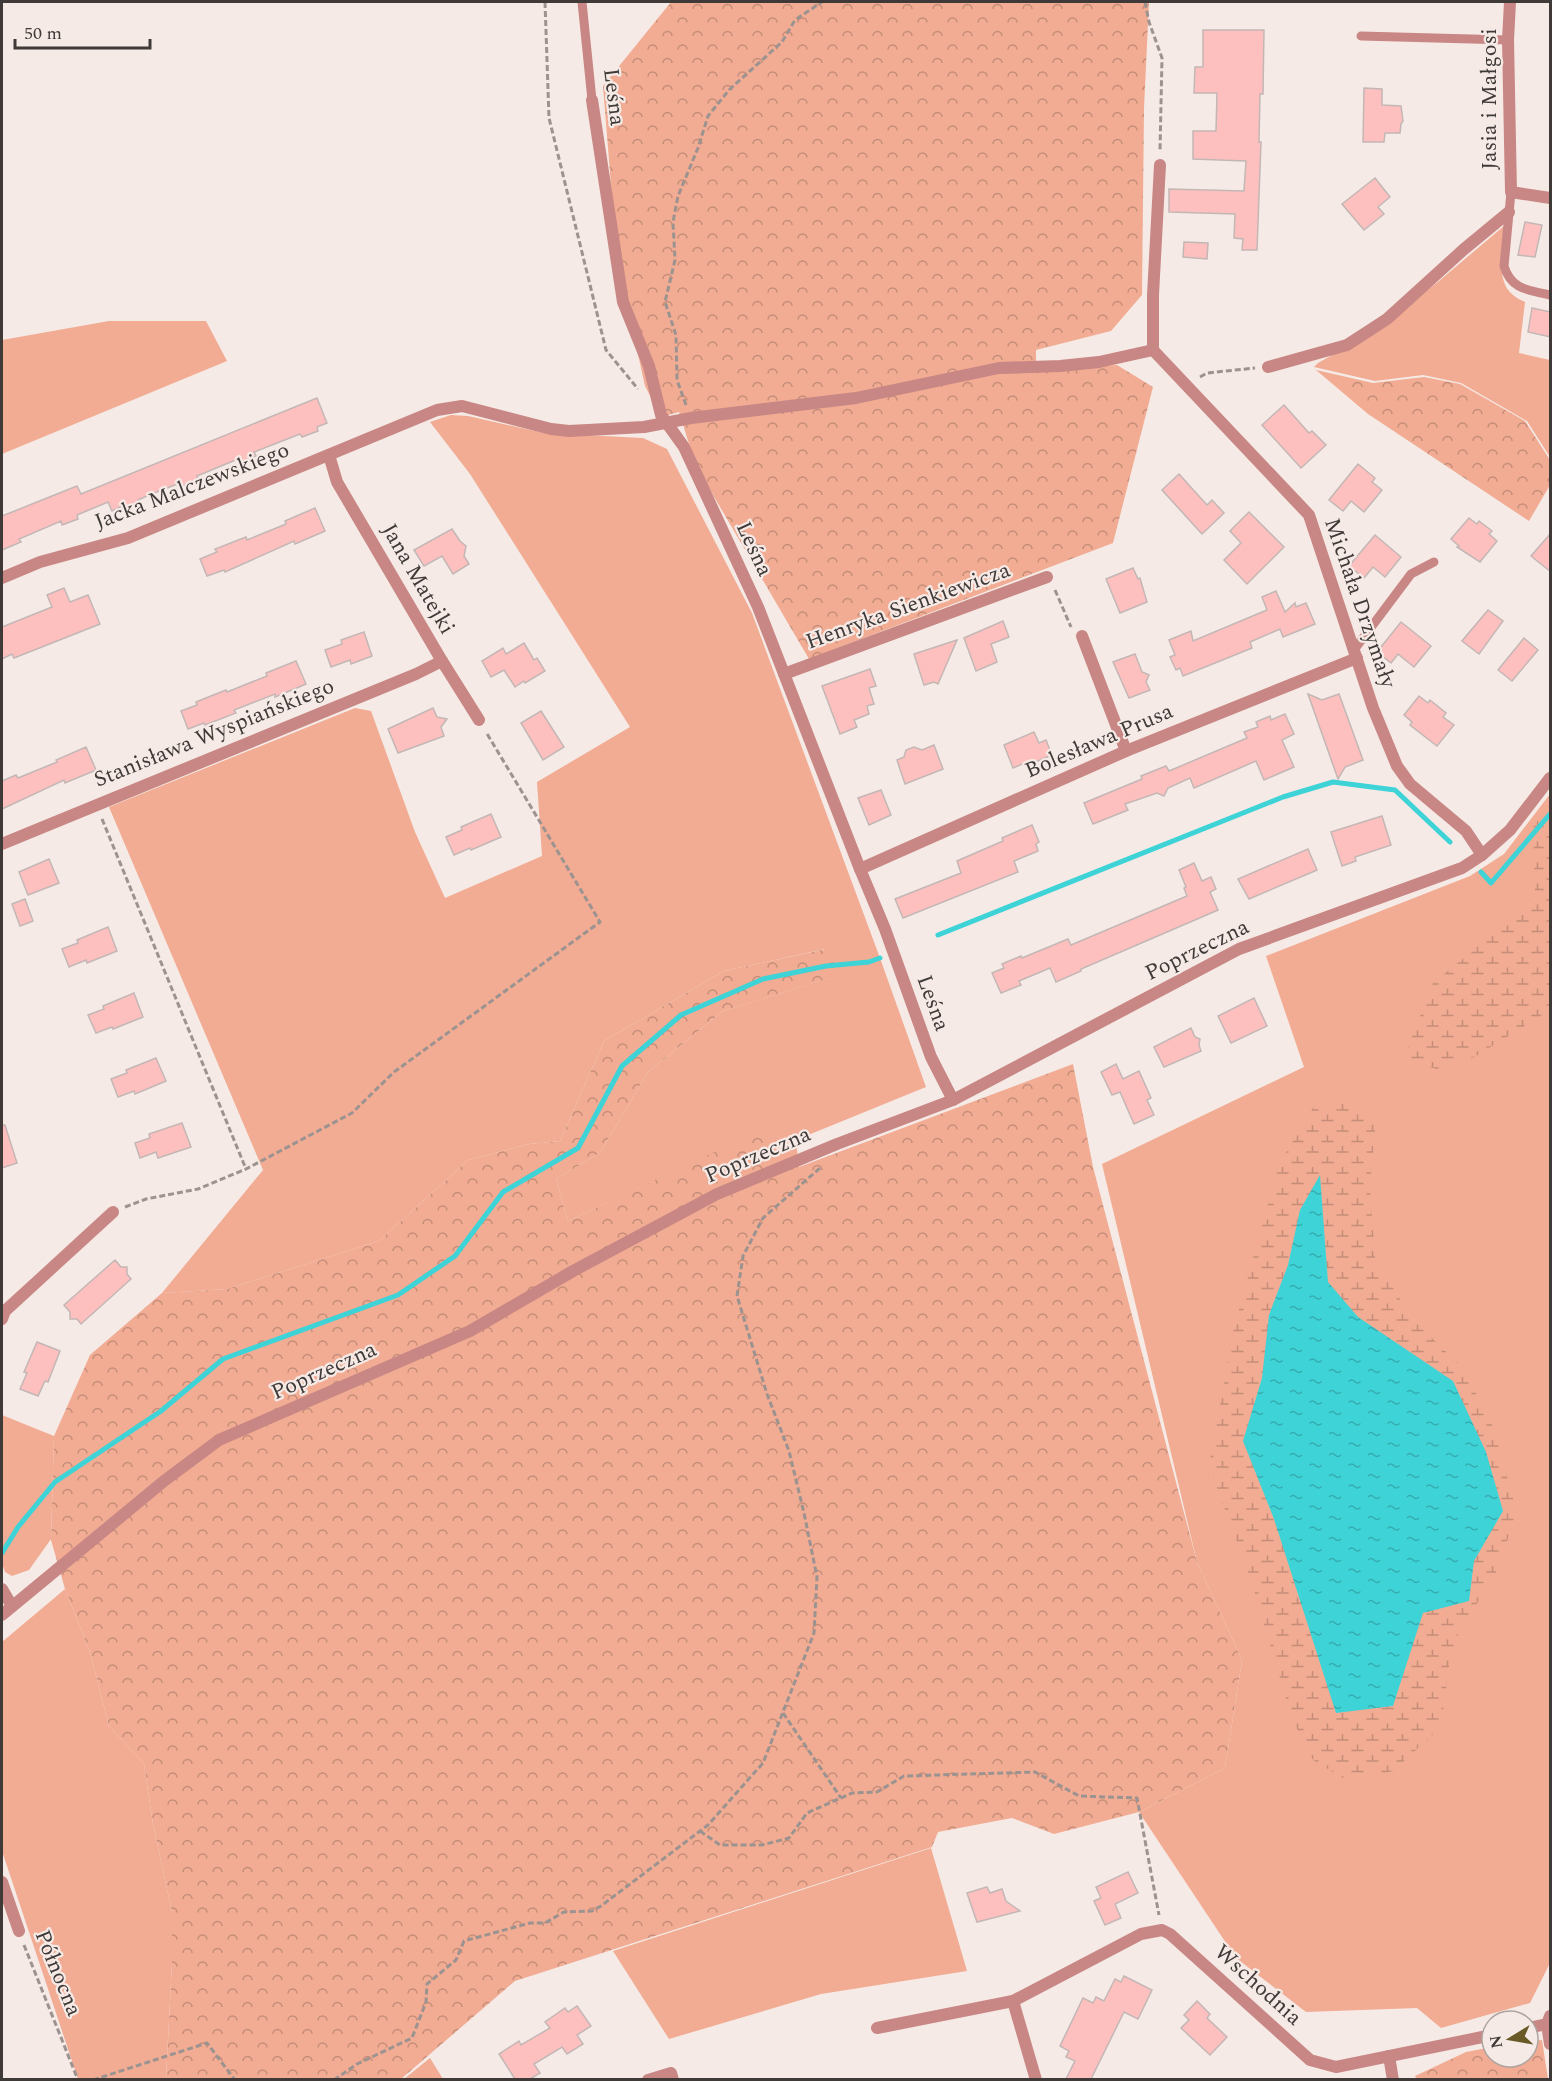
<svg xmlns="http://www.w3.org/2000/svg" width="1552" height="2081" font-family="Spectral,serif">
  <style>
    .green { fill: #f1ac93 }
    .forest { fill: url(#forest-crowns) }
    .wetland { fill: url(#wetland-marsh) }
    .water { fill: url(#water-ripples) }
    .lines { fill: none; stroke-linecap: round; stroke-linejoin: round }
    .stream { stroke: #3ed3d6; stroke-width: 5 }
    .building { fill: #fec0be; stroke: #c3b7b6; stroke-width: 1.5 }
    .path { stroke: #9c9390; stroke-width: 3; stroke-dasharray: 6 3; stroke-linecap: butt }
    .service { stroke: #c88784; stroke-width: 9 }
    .minor { stroke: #c88784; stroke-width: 12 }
    .tertiary { stroke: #c88784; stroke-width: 12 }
    .labels { text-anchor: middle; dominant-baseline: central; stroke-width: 4.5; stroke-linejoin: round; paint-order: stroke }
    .street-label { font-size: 22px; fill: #3f3a38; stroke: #f6eae6 }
  </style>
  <defs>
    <pattern id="forest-crowns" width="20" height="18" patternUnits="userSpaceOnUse" patternTransform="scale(1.5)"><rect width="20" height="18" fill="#f1ac93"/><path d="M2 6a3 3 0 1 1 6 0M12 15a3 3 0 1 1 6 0" fill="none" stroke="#c58d79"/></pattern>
    <pattern id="wetland-marsh" width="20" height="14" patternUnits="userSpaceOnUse" patternTransform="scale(1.5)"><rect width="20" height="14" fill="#f1ac93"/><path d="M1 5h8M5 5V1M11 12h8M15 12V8" fill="none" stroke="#c58d79"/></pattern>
    <pattern id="water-ripples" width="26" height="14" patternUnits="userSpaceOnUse" patternTransform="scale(1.5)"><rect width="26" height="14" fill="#3ed3d6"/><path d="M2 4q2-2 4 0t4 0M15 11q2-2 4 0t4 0" fill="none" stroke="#35acaf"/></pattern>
  </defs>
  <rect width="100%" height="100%" fill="#f6eae6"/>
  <g class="green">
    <path d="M1504 226C1503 246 1495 281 1513 295 1516 298 1521 300 1525 302L1519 353 1550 360V457L1527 421 1461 383 1423 375 1375 381 1314 367 1318 363 1375 331 1439 281Z"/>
    <path d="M109 321H206L227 361 2 454V340Z"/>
    <path d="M451 415 468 416 544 433 643 438 667 449 752 613 880 958 926 1087 796 1140 755 1134 568 1221 556 1179 600 1153 648 1072 723 1011 839 975 825 949 724 971 604 1041 560 1141 529 1144 468 1160 379 1241 227 1289 162 1293 263 1170 109 807 355 708 371 711 415 832 445 898 542 856 537 782 630 727 470 474 430 422Z"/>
    <path d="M1550 794V1963L1530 2003 1441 2028 1417 2008 1306 2012 1236 1958 1139 1812 1225 1768 1242 1660 1197 1562 1102 1164 1304 1067 1266 956 1470 876 1504 854Z"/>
    <path d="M2 1415 54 1436 51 1539 29 1570 12 1576 5 1572 2 1563Z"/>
    <path d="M65 1589 90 1652 109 1726 144 1764 153 1824 172 1912V1962L166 2078 162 2079H78L2 1851V1642Z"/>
    <path d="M931 1848 967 1971 821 1994 669 2039 613 1951Z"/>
    <path d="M430 2058 443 2079H404Z"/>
  </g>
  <g class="forest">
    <path d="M671 2H1149L1144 108 1142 295 1111 331 1036 350V370L1117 365 1153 387 1113 543 809 659 696 466 679 412 661 417 645 386 617 259 603 86Z"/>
    <path d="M1316 370 1373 383 1424 377 1460 384 1525 421 1550 460V485L1529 521 1368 414Z"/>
    <path d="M826 949 840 975 723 1011 648 1072 600 1153 556 1179 568 1221 755 1133 796 1140 799 1167 1073 1064 1093 1167 1197 1562 1242 1660 1225 1768 1139 1812 1054 1834 1012 1818 938 1832 932 1847 515 1981 401 2079H172L166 2078 172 1962V1912L153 1824 144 1764 109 1726 90 1652 65 1589 51 1540 54 1436 90 1355 162 1293 227 1289 379 1241 468 1160 529 1144 560 1141 604 1041 724 971Z"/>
    <path d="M1542 2040 1548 2079 1417 2080 1415 2076 1466 2052 1492 2047V2057H1528V2041Z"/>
  </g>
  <g class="wetland">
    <path d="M1550 804V1010L1476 1056 1444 1071 1403 1060 1433 983 1519 913 1535 891 1533 827Z"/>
    <path d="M1349 1101 1376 1118 1370 1187 1375 1258 1413 1320 1464 1369 1494 1429 1517 1513 1493 1581 1460 1627 1449 1666 1441 1727 1393 1771 1348 1781 1313 1760 1292 1719 1252 1583 1209 1466 1234 1328 1279 1164 1316 1103Z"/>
  </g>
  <path class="water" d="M1320 1175 1328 1282 1358 1317 1453 1381 1486 1452 1503 1511 1474 1561 1469 1601 1423 1613 1393 1706 1336 1713 1274 1519 1243 1441 1262 1378 1269 1315 1288 1265 1300 1210Z"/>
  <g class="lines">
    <g class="stream">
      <path d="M1481 872 1491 883 1550 814"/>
      <path d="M938 935 1283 797 1333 782 1395 790 1450 842"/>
      <path d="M2 1553 18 1527 55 1482 161 1411 223 1359 398 1295 455 1256 503 1192 578 1148 622 1066 681 1015 763 979 826 966 869 962 880 958"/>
    </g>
  </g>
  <g class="building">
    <path d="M1203 30H1264L1263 94H1260L1259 142H1261L1257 250H1242L1243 239 1234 238 1235 214 1169 212V189L1244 191 1246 161 1193 159V131H1216L1217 93H1194L1195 67H1203Z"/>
    <path d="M1364 88 1382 89V105L1401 106 1403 121 1401 124 1400 133H1385L1384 142H1363Z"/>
    <path d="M1375 178 1390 197 1378 207 1384 214 1364 230 1342 204Z"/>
    <path d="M1525 222 1542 225 1535 257 1518 255Z"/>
    <path d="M1184 242 1208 243 1207 259 1183 257Z"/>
    <path d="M1532 308 1551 312V337L1528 332Z"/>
    <path d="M317 398 327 423 317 427 318 431 302 437 300 434 254 452 256 456 247 460 240 463 238 459 197 476 198 480 182 486 180 483 149 495 138 500 140 504 124 510 122 506 112 511 108 502 77 515 78 519 62 525 61 521 19 539 21 542 2 550V516L77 486 81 494Z"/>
    <path d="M1284 405 1309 433 1312 431 1326 445 1301 468 1262 425Z"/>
    <path d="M1358 464 1375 478 1372 482 1382 490 1364 512 1351 501 1343 511 1329 500Z"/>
    <path d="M1179 474 1207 505 1212 500 1224 513 1202 534 1162 490Z"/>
    <path d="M315 508 325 531 295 544 294 541 225 572 224 570 207 576 200 559 217 552 215 549 246 537 247 540 286 524 285 521Z"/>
    <path d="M1249 512 1284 547 1247 584 1224 560 1241 543 1230 531Z"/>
    <path d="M1469 518 1477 524 1479 521 1492 531 1489 534 1497 541 1480 562 1457 547 1459 546 1451 539Z"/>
    <path d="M452 529 460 541 466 546 464 556 469 564 453 574 442 556 424 566 414 550Z"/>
    <path d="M1551 533V572L1531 556Z"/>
    <path d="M1375 535 1401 557 1385 577 1373 567 1364 578 1349 566Z"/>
    <path d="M1133 568 1138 579 1140 578 1147 602 1120 613 1106 579Z"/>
    <path d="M64 588 70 602 88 595 100 624 14 658 12 654 2 659V627L52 607 47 595Z"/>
    <path d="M1276 591 1285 612 1295 603 1296 607 1306 603 1315 624 1283 637 1280 629 1250 642 1252 648 1183 676 1180 668 1176 670 1170 657 1175 655 1169 640 1191 631 1193 641 1267 610 1262 597Z"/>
    <path d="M1488 610 1503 621 1479 654 1462 641Z"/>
    <path d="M1003 621 1009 637 991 644 997 662 976 671 964 638Z"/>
    <path d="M1401 622 1431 646 1414 667 1398 654 1391 663 1377 652Z"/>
    <path d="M364 632 372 656 351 664 350 660 331 667 325 650 342 644 341 640Z"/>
    <path d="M1524 638 1538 650 1512 681 1498 670Z"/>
    <path d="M957 640 938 684 934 682 924 685 914 654Z"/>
    <path d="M524 643 534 660 537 658 545 671 525 683 524 681 515 687 504 670 491 677 482 661 503 648 506 654Z"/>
    <path d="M1135 654 1142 672 1149 675 1146 682 1150 690 1129 698 1113 662Z"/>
    <path d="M296 661 306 684 275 697V694L234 710 236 713 205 725 204 723 188 729 181 711 197 705 196 702 226 690 227 692 267 676 266 673Z"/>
    <path d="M870 669 876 686 869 688 874 704 867 706 869 714 854 720 857 727 840 734 822 686Z"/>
    <path d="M1308 694 1322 700 1339 694 1363 760 1345 767 1338 779Z"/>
    <path d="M1419 696 1428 703 1430 700 1446 713 1443 717 1454 725 1437 746 1410 725 1412 722 1404 715Z"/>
    <path d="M433 708 437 717 447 719 441 727 444 736 398 753 388 729Z"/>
    <path d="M541 711 564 747 543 760 521 723Z"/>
    <path d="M1285 714 1294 734 1282 740 1294 767 1264 780 1256 761 1194 788 1190 778 1168 788 1164 796 1157 793 1125 804 1128 810 1093 824 1084 803 1142 779 1141 776 1166 766 1169 771 1247 738 1244 732 1258 727 1256 722 1270 716 1271 720Z"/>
    <path d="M1034 732 1039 743 1046 740 1052 755 1026 766 1025 763 1013 768 1004 745Z"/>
    <path d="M934 745 943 769 905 784 897 760 904 757 906 750 914 747 922 750Z"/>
    <path d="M86 747 96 770 65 783 64 780 2 809V781L16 775 18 778 57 762 56 760Z"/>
    <path d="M881 790 891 815 869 825 858 798Z"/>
    <path d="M491 814 501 837 471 850 470 848 454 855 446 837 462 830 461 827Z"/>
    <path d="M1382 816 1391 845 1355 857 1356 861 1342 866 1331 832Z"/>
    <path d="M1032 825 1039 842 1036 844 1038 851 1014 861 1018 872 903 918 895 899 961 873 957 861 1003 841 1002 838Z"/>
    <path d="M1308 849 1317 870 1249 899 1238 879Z"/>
    <path d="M49 859 59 883 28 895 19 872Z"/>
    <path d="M1194 863 1202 881 1211 877 1216 889 1210 892 1218 910 1081 969V971L1056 982 1050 968 1019 981 1021 985 1001 993 992 973 1004 968 1002 964 1021 956 1022 958 1068 939 1071 945 1187 896 1184 888 1186 887 1179 870Z"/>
    <path d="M25 899 33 921 20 926 12 904Z"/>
    <path d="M108 927 117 951 87 963 86 960 69 967 62 949 78 943 77 940Z"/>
    <path d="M134 993 143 1017 113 1029 112 1027 96 1033 88 1015 104 1009 103 1006Z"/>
    <path d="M1254 998 1267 1026 1231 1043 1218 1016Z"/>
    <path d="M1191 1028 1195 1037 1200 1039 1199 1045 1201 1051 1164 1067 1154 1047Z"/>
    <path d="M156 1058 166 1081 135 1094 134 1091 118 1097 111 1079 127 1073 126 1070Z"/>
    <path d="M1116 1064 1123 1079 1139 1071 1151 1098 1147 1100 1154 1115 1134 1124 1120 1092 1112 1095 1101 1072Z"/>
    <path d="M182 1123 191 1147 158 1158 156 1152 140 1158 135 1143 150 1138 149 1134Z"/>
    <path d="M2 1125H5L17 1163 2 1168Z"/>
    <path d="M115 1260 121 1267H127V1274L131 1279 81 1324 77 1319H70V1312L64 1305Z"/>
    <path d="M37 1342 60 1351 48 1382 45 1381 38 1396 20 1389 27 1373 24 1372Z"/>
    <path d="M1128 1872 1138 1893 1115 1904 1121 1918 1105 1925 1094 1901 1101 1898 1096 1887Z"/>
    <path d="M987 1887 990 1893 1002 1889 1006 1901 1020 1911 977 1922 967 1893Z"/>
    <path d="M1124 1976 1152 1990 1138 2019 1124 2012 1091 2079H1066L1075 2061 1066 2057 1069 2051 1060 2046 1083 1998 1093 2003 1096 1997 1104 2001 1115 1979 1121 1982Z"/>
    <path d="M1197 2001 1210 2014 1207 2018 1227 2037 1210 2055 1181 2028 1189 2020 1184 2015Z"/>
    <path d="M577 2006 591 2026 577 2035 583 2044 567 2054 562 2047 534 2064 540 2073 530 2079H515L499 2054 519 2041 521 2045 550 2028 545 2022 565 2008 568 2012Z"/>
  </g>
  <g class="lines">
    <g class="path">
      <path d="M545 2 549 118 606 350 638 389"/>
      <path d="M1145 2 1149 22 1162 58 1160 151"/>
      <path d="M1200 377 1207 373 1255 368"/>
      <path d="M686 405 677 380 676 335 665 302 675 260 673 222 678 196 698 148 708 116 729 90 782 42 795 20 822 2"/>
      <path d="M1055 590 1071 627"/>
      <path d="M102 819 246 1169"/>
      <path d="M125 1207 146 1199 198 1189 246 1169 352 1113 394 1072 600 922 486 732"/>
      <path d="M783 1713 841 1798"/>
      <path d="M700 1831 720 1845H762L789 1838 807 1813 852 1793 877 1792 904 1776 1035 1772 1079 1796 1137 1798 1159 1915"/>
      <path d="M24 1945 78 2080"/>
      <path d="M93 2080 207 2043 235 2080"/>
      <path d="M334 2080 357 2064 412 2038 426 2002 427 1984 456 1960 464 1941 530 1923H545L564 1912 592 1911 601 1906 708 1825 763 1763 814 1633 817 1577 804 1513 789 1451 767 1394 737 1296 743 1256 763 1218 820 1168"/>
    </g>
    <g class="service">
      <path d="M582 2 592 100"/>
      <path d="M1361 36 1508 40"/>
      <path d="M1511 192 1504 266C1511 290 1529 290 1550 295"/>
      <path d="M1354 650 1411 574 1434 562"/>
    </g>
    <g class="minor">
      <path d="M1510 2 1508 40 1511 192 1550 198"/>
      <path d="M592 100 623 302 649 366 661 415 684 447 758 607 860 869 885 929 931 1057 953 1100"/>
      <path d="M1153 350 1309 515 1373 708 1397 766 1410 784 1466 831 1482 855"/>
      <path d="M1153 350V295L1160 165"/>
      <path d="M1268 367 1347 345 1387 319 1463 250 1509 212"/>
      <path d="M329 455 337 482 442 661 479 720"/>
      <path d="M2 578 40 562 128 538 437 410 462 406 551 429 569 431 644 427 691 418 856 398 999 368 1060 366 1099 362 1153 350"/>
      <path d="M1082 636 1126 751"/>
      <path d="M784 674 1047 577"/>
      <path d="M2 844 416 674 442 661"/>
      <path d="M860 869 1126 751 1357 658"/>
      <path d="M2 1319 5 1311 113 1212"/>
      <path d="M2 1589 12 1606"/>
      <path d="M2 1882 19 1931"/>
      <path d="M1013 2001 1036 2080"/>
      <path d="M1547 2024 1550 2044"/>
      <path d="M877 2028 1013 2001 1141 1934 1162 1930 1170 1934 1310 2060 1336 2067 1492 2035"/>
      <path d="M1528 2028 1547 2024 1550 2016"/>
      <path d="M1389 2056 1393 2080"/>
      <path d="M648 2080 671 2073 673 2080"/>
    </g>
    <path class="tertiary" d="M2 1615 164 1481 219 1440 470 1331 573 1271 717 1194 837 1144 953 1100 1239 949 1462 868 1482 855 1510 830 1550 778"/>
  </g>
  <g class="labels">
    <g class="street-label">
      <text transform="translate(614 97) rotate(83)">Leśna</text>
      <text transform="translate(1489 99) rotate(-90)">Jasia i Małgosi</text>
      <text transform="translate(192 486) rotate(-21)">Jacka Malczewskiego</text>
      <text transform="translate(754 549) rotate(65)">Leśna</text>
      <text transform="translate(418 579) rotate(60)">Jana Matejki</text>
      <text transform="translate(1360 603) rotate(71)">Michała Drzymały</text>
      <text transform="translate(908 606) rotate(-20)">Henryka Sienkiewicza</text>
      <text transform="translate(214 733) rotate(-22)">Stanisława Wyspiańskiego</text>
      <text transform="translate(1099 741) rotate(-23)">Bolesława Prusa</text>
      <text transform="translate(1197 950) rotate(-26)">Poprzeczna</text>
      <text transform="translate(933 1003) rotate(70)">Leśna</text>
      <text transform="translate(758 1155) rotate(-23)">Poprzeczna</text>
      <text transform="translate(324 1371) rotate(-24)">Poprzeczna</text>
      <text transform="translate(58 1973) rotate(68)">Północna</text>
      <text transform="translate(1258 1985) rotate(42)">Wschodnia</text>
    </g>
  </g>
  <rect width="1552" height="2081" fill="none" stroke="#3f3a38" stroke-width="6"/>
  <g transform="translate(1510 2039) rotate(259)"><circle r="28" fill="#f6eae6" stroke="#ada4a0" stroke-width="1.5"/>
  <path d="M0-4.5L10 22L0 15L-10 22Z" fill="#685926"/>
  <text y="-9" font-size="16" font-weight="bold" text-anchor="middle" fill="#3f3a38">N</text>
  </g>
  <path d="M15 39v9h135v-9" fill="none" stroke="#3f3a38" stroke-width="3"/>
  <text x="24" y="39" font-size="18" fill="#3f3a38" stroke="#f6eae6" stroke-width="4.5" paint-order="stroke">50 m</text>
</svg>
